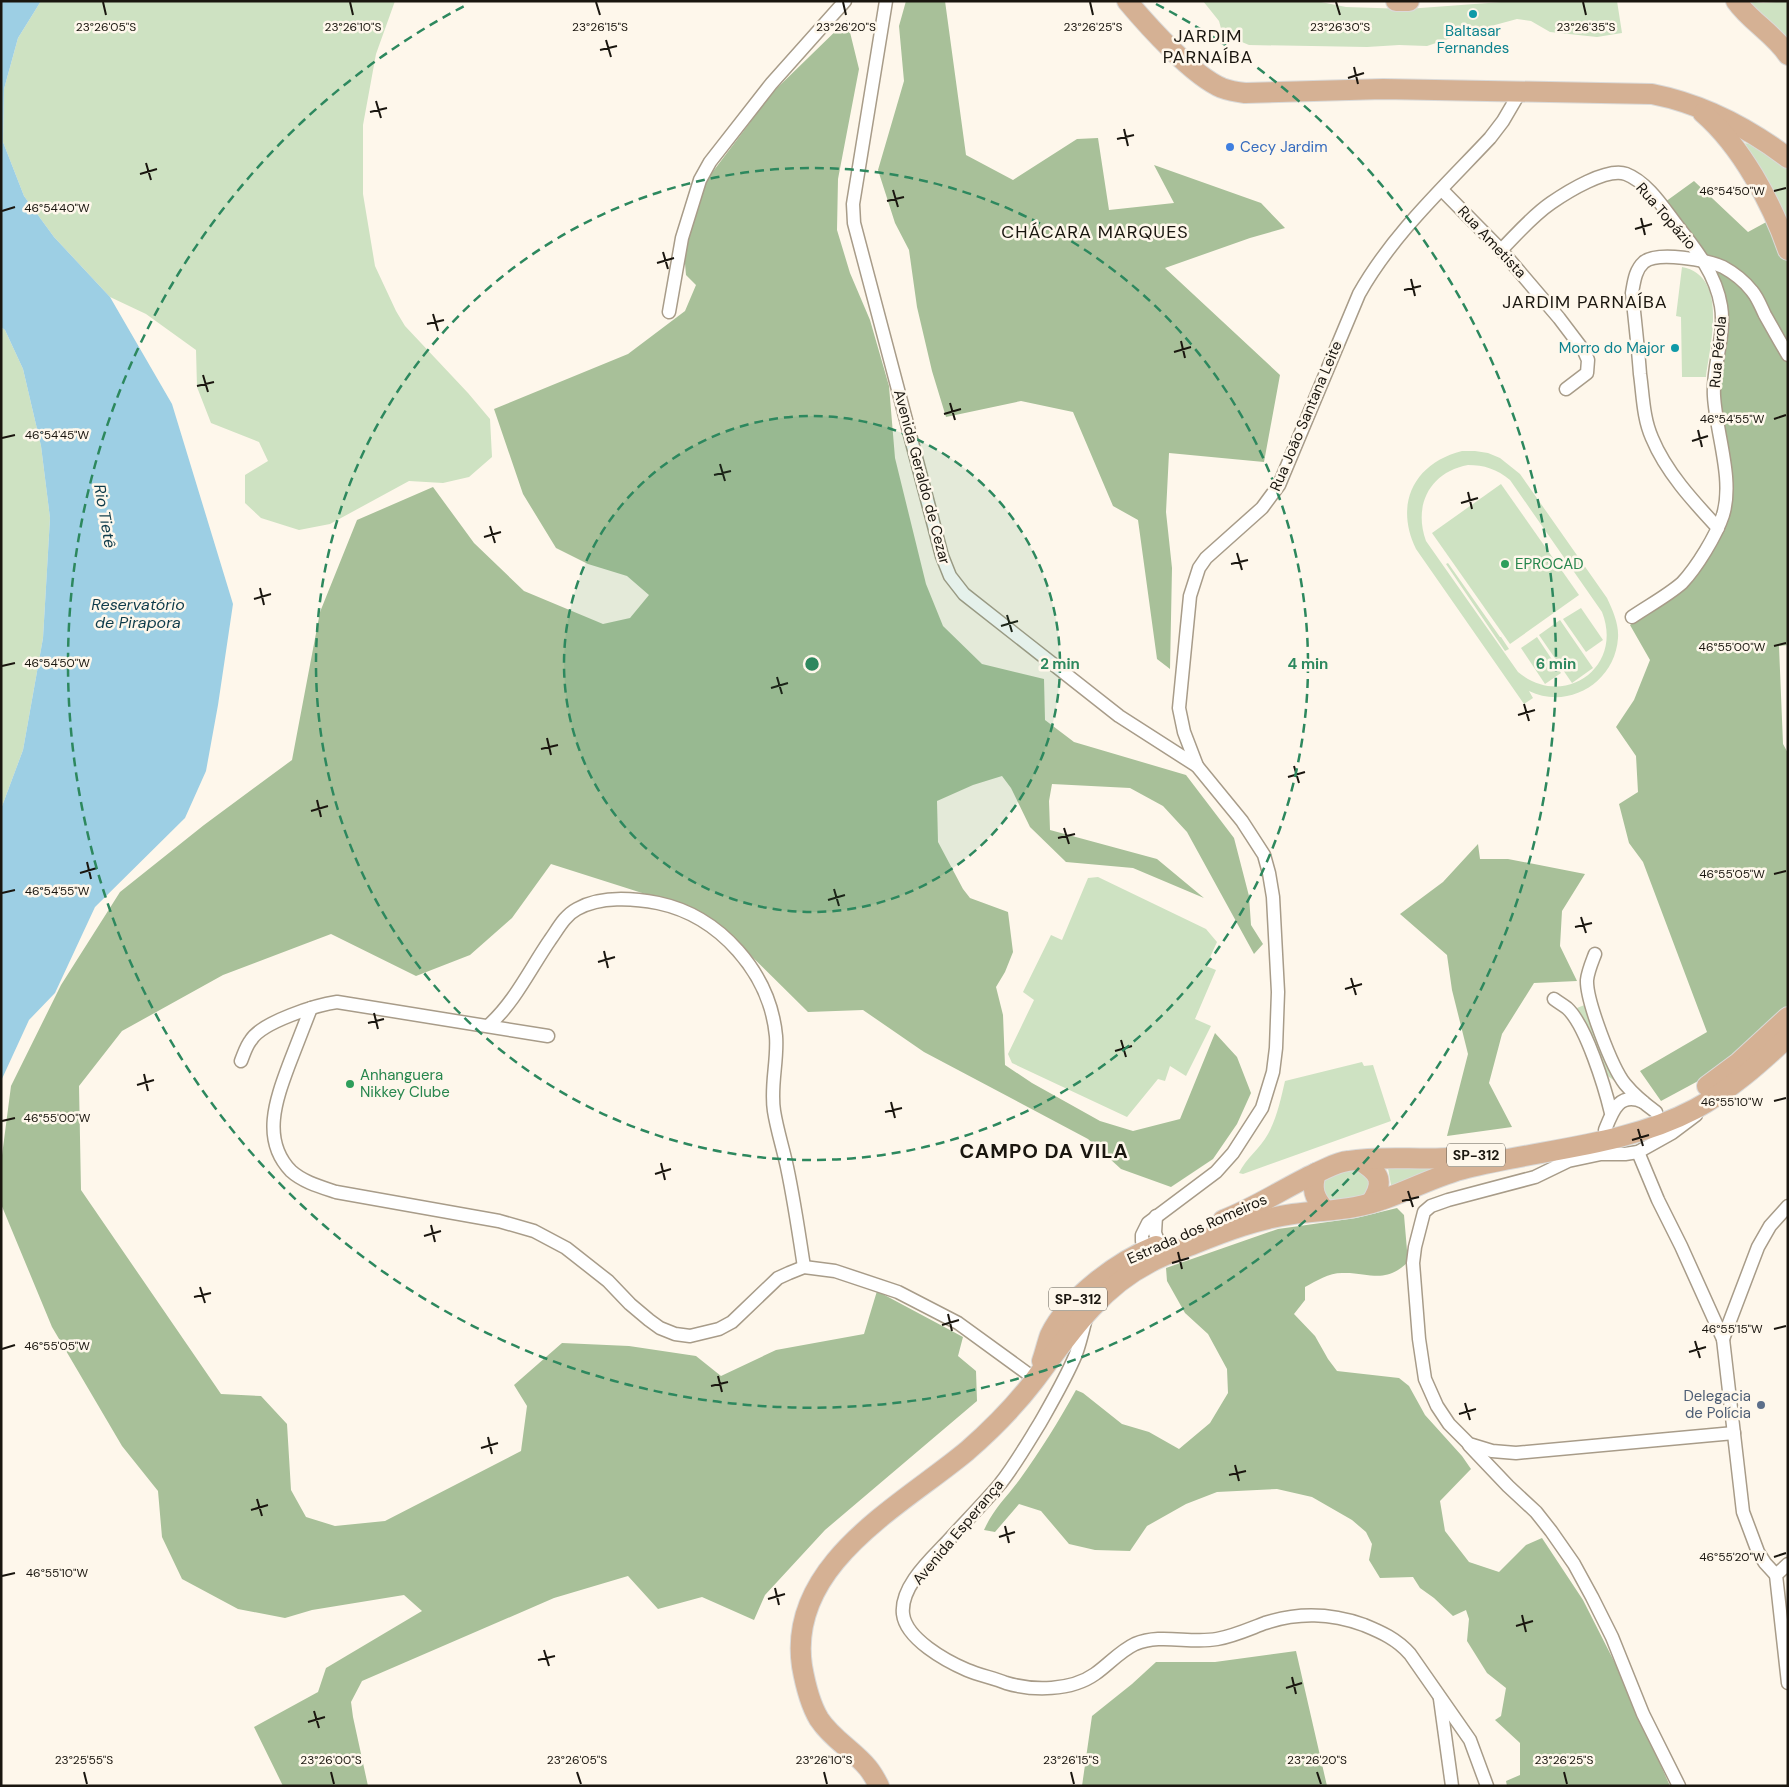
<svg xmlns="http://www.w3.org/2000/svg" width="1789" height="1787" font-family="'DM Sans',sans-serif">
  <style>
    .green { fill: #cee2c2; fill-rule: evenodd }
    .forest { fill: #a8c099 }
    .water { fill: #9dcfe4 }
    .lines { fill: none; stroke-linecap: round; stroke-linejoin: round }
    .street-casing { stroke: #a89c89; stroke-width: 15 }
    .primary-casing { stroke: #dadad9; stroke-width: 22 }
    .street { stroke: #fff; stroke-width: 12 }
    .primary { stroke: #d5b194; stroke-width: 20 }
    .ticks { fill: none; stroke: #1a160f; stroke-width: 2 }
    .ring { fill: none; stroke: #2d885e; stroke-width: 2.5; stroke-dasharray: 9 6 }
    .culture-dot { fill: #0f9aa8; stroke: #fef7eb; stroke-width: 2 }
    .shop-dot { fill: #3f7fe0; stroke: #fef7eb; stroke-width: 2 }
    .leisure-dot { fill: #2e9e5b; stroke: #fef7eb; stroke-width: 2 }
    .service-dot { fill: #5c6f8a; stroke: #fef7eb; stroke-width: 2 }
    .labels { text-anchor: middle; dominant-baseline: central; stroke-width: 5; stroke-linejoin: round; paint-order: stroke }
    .shield { fill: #fef7eb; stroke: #5e5a51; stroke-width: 1 }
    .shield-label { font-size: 14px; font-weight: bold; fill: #1a160f }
    .culture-label { font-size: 15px; fill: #0d838f; stroke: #fef7eb }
    .shop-label { font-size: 15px; fill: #366cbe; stroke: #fef7eb; text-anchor: start }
    .street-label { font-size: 15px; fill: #1a160f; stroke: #fef7eb }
    .leisure-label { font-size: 15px; fill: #27864d; stroke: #fef7eb; text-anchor: start }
    .service-label { font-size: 15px; fill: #4e5e75; stroke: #fef7eb; text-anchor: end }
    .water-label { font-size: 16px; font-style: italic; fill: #0e3b4a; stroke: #fef7eb }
    .quarter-label { font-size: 18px; letter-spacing: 1px; fill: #1a160f; stroke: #fef7eb }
    .district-label { font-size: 20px; font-weight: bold; letter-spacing: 1px; fill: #1a160f; stroke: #fef7eb }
    .ticks-label { font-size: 12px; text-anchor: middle; fill: #1a160f; stroke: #fef7eb; stroke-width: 5; stroke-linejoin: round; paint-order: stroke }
    .centre { fill: #2d885e; stroke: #fef7eb; stroke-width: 2.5 }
    .ring-label { font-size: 15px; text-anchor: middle; font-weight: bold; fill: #2d885e; stroke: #fef7eb; stroke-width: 5; stroke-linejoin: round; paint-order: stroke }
  </style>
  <rect width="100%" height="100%" fill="#fef7eb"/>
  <g class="green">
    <path d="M41 1H395L376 54 363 125V194L375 266 396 311 405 326 468 393 490 419 492 457 469 477 443 483 409 481 330 524 299 530 261 518 245 503V475L268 461 259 442 211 423 197 387 196 350 146 314 110 297 54 237 24 196 3 142 4 89 18 38Z"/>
    <path d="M1203 1H1316L1346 7 1407 9 1515 1H1617L1622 33 1597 37 1550 32 1531 21 1517 19 1469 32 1427 46 1399 45 1367 47 1249 45 1230 37 1222 32 1219 21Z"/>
    <path d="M1747 1 1763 3 1788 1V48Z"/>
    <path d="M1745 143 1753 145 1788 167V224Z"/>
    <path d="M1682 267C1729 276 1710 345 1706 377H1682L1681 317 1676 316Z"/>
    <path d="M1 327 5 330 23 369 41 446 50 518 43 638 23 750 1 809Z"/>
    <path d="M1462 451H1475L1488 453 1500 458 1520 474 1607 598C1613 611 1619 624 1618 638 1615 683 1568 710 1529 691L1533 698 1524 704 1416 549C1394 504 1414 463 1462 451ZM1468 465C1484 465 1497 469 1510 480L1602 612C1624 667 1564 710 1518 672L1426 541C1413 505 1430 472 1468 465Z"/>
    <path d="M1501 484 1579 595 1510 644 1432 533Z"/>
    <path d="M1448 563 1500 637H1501L1509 649 1505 651 1446 564Z"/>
    <path d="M1581 608 1603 640 1586 652 1563 619Z"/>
    <path d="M1560 620 1593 668 1572 683 1539 635Z"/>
    <path d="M1537 637 1561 673 1545 684 1521 648Z"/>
    <path d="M1098 877 1206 929 1217 942 1206 966 1216 970 1195 1019 1211 1026 1186 1076 1170 1066 1165 1081 1158 1079 1127 1117 1012 1063 1008 1054 1034 1000 1023 992 1051 935 1062 940 1088 878Z"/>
    <path d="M1587 1004 1619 1084 1605 1074 1577 1008Z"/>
    <path d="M1362 1062 1364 1066 1373 1065 1391 1121 1243 1174 1239 1173C1246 1158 1260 1149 1268 1134 1277 1118 1281 1098 1285 1081Z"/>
    <path d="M1385 1166 1441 1168 1392 1191 1388 1168Z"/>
    <path d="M1354 1168H1365L1373 1193 1341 1206 1323 1199 1324 1179 1332 1175Z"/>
  </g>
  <g class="forest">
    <path d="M906 1H945L966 155 1013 180 1077 139 1098 138 1109 210 1174 203 1154 165 1261 203 1285 228 1250 238 1165 268 1280 375 1264 462 1169 453 1166 512 1172 568 1170 669 1157 659 1138 520 1113 506 1073 412 1021 401 946 417 932 371 917 307 909 250 895 223 878 170 904 81 899 26Z"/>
    <path d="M847 20 859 69 838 179 837 230 850 273 870 320 889 386 895 458 926 584 943 626 982 664 1044 679 1045 720 1074 742 1186 775 1234 838 1249 896 1251 925 1263 944 1254 954 1187 832 1163 806 1130 788 1052 784 1049 801 1050 830 1157 859 1204 898 1133 868 1066 862 1030 827 1011 788 1002 776 973 785 937 801 938 842 963 889 970 898 1008 912 1013 952 1005 972 996 987 1003 1015 1005 1065 1032 1083 1100 1121 1133 1131 1180 1119 1215 1033 1237 1057 1251 1093 1237 1124 1213 1159 1171 1187 1121 1169 1088 1139 924 1052 863 1010 808 1012 725 930 683 906 551 864 512 918 470 955 416 976 331 934 223 975 122 1031 79 1086 81 1190 221 1394 261 1396 287 1424 291 1490 306 1517 335 1526 385 1521 521 1451 527 1406 514 1385 562 1343 629 1346 696 1356 721 1376 776 1350 864 1334 877 1291 963 1337 958 1356 976 1371 977 1401 825 1530 765 1595 754 1620 702 1597 658 1609 628 1576 554 1598 362 1681 351 1702 353 1717 368 1786H283L254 1727 318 1692 326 1668 422 1611 404 1595 312 1610 285 1618 238 1609 182 1579 162 1537 158 1491 122 1446 52 1327 1 1204V1163L11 1086 61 985 120 892 204 825 292 760 320 612 357 520 433 487 474 543 524 591 603 624 630 618 649 595 627 576 588 564 556 548 523 494 494 409 628 354 685 311 696 285 686 275 684 252 702 186 773 92Z"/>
    <path d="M1694 181 1748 232 1770 220 1788 264V645L1779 646 1783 744 1788 753V1007L1732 1058 1700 1080 1661 1101 1640 1071 1707 1032 1643 862 1629 843 1619 804 1638 792 1636 756 1616 727 1634 700 1650 660 1630 625 1693 581 1724 528 1716 408 1726 315 1665 202Z"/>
    <path d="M1478 844 1480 859H1508L1585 874 1562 911 1560 946 1577 981 1534 983 1502 1034 1489 1083 1512 1127 1447 1136 1468 1054 1452 990 1447 955 1400 914 1443 882Z"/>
    <path d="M1397 1208 1404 1215 1408 1262C1384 1285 1370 1272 1342 1273 1329 1273 1316 1281 1305 1287V1300L1294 1314 1315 1336 1328 1359 1337 1371 1399 1378 1409 1386 1425 1415 1462 1456 1471 1469 1440 1501 1445 1531 1469 1562 1499 1572 1526 1545 1542 1538 1583 1600 1618 1669 1670 1786H1507L1506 1781 1520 1775V1743L1495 1720 1501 1716 1506 1688 1487 1673 1467 1641 1469 1619 1466 1610 1453 1616 1434 1598 1420 1588 1413 1577 1380 1578 1369 1560 1372 1544 1366 1532 1352 1520 1312 1497 1277 1489 1217 1492 1186 1504 1147 1526 1130 1551 1095 1550 1069 1544 1041 1511 1019 1504 995 1532 984 1530C994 1508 1006 1498 1020 1479 1040 1451 1059 1421 1076 1390L1083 1393 1122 1424 1149 1432 1179 1449 1210 1423 1228 1393 1227 1369 1208 1334 1185 1313 1167 1281 1166 1268 1278 1229 1356 1218Z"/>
    <path d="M1296 1651 1327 1786H1082L1092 1716 1132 1684 1156 1662H1215Z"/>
  </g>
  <path class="water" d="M1 1H41L18 38 4 89 3 142 24 196 54 237 110 297 172 404 233 604 218 705 206 771 185 818 95 907 55 993 29 1020 1 1081V809L23 750 43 638 50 518 41 446 23 369 5 330 1 327Z"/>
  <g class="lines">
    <g class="street-casing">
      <g id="street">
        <path d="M886 1 853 204 854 223 942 556 950 576 964 594 1119 716 1197 766 1242 821 1264 855 1269 873 1273 897 1278 992 1276 1048 1273 1072 1262 1108 1233 1153 1216 1172 1148 1223 1142 1235V1241L1150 1255"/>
        <path d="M1442 190 1501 250 1559 318 1584 351 1588 360 1587 373 1566 389"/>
        <path d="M1501 250C1517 234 1532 216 1551 203 1567 192 1607 167 1626 174 1647 182 1663 207 1676 224 1695 248 1716 274 1721 306 1726 336 1712 366 1714 396 1716 433 1734 479 1723 515 1716 536 1697 567 1682 583 1667 596 1648 606 1632 617"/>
        <path d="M669 312 682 238 700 180 710 162 771 84 845 1"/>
        <path d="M1718 528C1693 501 1666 472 1652 438 1643 418 1643 395 1640 374 1638 347 1635 320 1632 293 1634 282 1635 270 1644 262 1658 251 1707 260 1723 267 1734 273 1745 282 1752 291 1758 298 1761 307 1765 315 1773 329 1780 342 1788 355"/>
        <path d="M1197 766 1184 732 1179 708 1190 596 1199 568 1206 558 1262 508 1279 485 1359 294C1392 235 1444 187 1490 138L1503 121 1520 92"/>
        <path d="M1595 954C1592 962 1588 971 1587 980 1586 1000 1612 1068 1625 1084 1634 1095 1645 1104 1656 1112"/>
        <path d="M1554 999C1558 1002 1563 1005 1567 1008 1586 1025 1605 1088 1611 1113"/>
        <path d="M311 1008C304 1026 297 1044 290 1062 277 1097 260 1139 291 1171 303 1182 321 1187 336 1192L499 1221 534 1231 566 1248 608 1281 630 1304 649 1320 660 1328 675 1334 690 1336 719 1329 732 1322 778 1278 789 1273 804 1267 835 1271 898 1292 958 1323 1035 1379"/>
        <path d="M488 1026C515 1002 530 969 550 940 558 929 564 916 577 909 600 896 633 898 658 903 720 916 770 973 776 1036 778 1061 770 1086 774 1111 777 1130 783 1148 787 1167 794 1200 799 1234 804 1267"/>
        <path d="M241 1061C244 1054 246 1046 251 1040 262 1022 316 1005 337 1002L548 1036"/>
        <path d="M1696 1115 1672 1133 1638 1152 1625 1154H1601L1568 1161 1535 1177 1448 1200 1431 1206 1424 1212 1415 1247 1413 1263 1419 1339 1425 1379 1437 1406 1449 1424 1469 1444 1492 1451 1516 1453 1734 1433"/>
        <path d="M1605 1130C1612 1112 1619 1091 1643 1102"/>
        <path d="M1638 1152 1658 1200 1681 1246 1723 1339 1743 1512 1758 1552 1765 1563 1776 1575"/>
        <path d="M1156 1216 1155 1233 1162 1251"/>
        <path d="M1086 1318C1083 1330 1080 1343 1076 1354 1066 1378 1053 1400 1040 1423 1027 1444 1015 1465 1000 1484 983 1504 964 1523 947 1542 930 1560 900 1587 903 1614 906 1639 946 1661 967 1670 979 1675 993 1678 1006 1683 1033 1691 1071 1691 1095 1674 1108 1665 1120 1651 1135 1644 1161 1633 1190 1644 1217 1639 1234 1636 1249 1629 1265 1623 1299 1612 1330 1613 1364 1625 1381 1632 1397 1639 1410 1654L1470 1740 1487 1786"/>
        <path d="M1723 1339 1758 1247 1770 1226 1788 1206"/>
        <path d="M1469 1445 1508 1486 1536 1512 1551 1531 1574 1564 1592 1597 1612 1637 1643 1714 1679 1786"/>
        <path d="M1788 1564 1776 1575 1788 1683"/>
        <path d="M1440 1699 1452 1786"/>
      </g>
    </g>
    <g class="primary-casing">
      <g id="primary">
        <path d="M1127 1C1148 26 1193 76 1222 88 1230 91 1237 92 1245 93L1383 89 1652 94C1703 104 1747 127 1788 158"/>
        <path d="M1396 1H1409"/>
        <path d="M1736 1C1750 21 1774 34 1788 55"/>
        <path d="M1703 113C1741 146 1772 203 1788 250"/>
        <path d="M1707 1086 1738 1063 1788 1017"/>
        <path d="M1359 1160C1380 1173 1385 1181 1371 1203"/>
        <path d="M1316 1173C1311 1188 1314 1198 1325 1210"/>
        <path d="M1223 1220C1255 1208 1284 1188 1316 1173 1326 1169 1336 1162 1348 1161 1390 1154 1432 1163 1475 1155"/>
        <path d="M1042 1361C1045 1353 1047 1343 1050 1335 1068 1298 1118 1261 1156 1246"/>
        <path d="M879 1786C876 1780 872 1773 868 1768 853 1750 832 1739 819 1719 810 1704 805 1683 802 1666 787 1564 901 1506 967 1451 991 1430 1014 1407 1034 1381 1067 1337 1098 1289 1149 1263 1163 1255 1179 1250 1194 1244 1226 1231 1258 1219 1293 1214 1314 1211 1335 1211 1355 1207 1394 1200 1429 1177 1467 1168 1542 1149 1625 1146 1695 1109 1730 1090 1759 1064 1788 1037"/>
      </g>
    </g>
    <use href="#street" class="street"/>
    <use href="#primary" class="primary"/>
  </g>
  <path class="ticks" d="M103 2 106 15M350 2 353 15M596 2 600 15M843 2 846 15M1090 2 1093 15M1336 2 1340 15M1583 2 1586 15M606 40 611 57M600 50 617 46M1354 67 1358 84M1348 78 1364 73M376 101 381 118M370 112 387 108M1124 129 1128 146M1117 139 1134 135M146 163 151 180M140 174 157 169M893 190 898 207M1774 191 1786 188M887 201 904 197M2 211 15 207M1641 218 1645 235M1635 229 1652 224M663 252 668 269M657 263 674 258M1411 279 1415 296M1404 290 1421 286M433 314 438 331M427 324 444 320M1181 341 1185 358M1174 352 1191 347M203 375 208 392M197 386 214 382M950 403 955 420M944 414 961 409M1774 419 1786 415M1698 430 1702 447M2 438 15 435M1692 441 1708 436M720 464 725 481M714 475 731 471M1468 492 1472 509M1461 503 1478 498M490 526 495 543M484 537 501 532M1237 553 1242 570M1231 564 1248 560M260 588 264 605M254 599 271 594M1007 615 1012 632M1001 626 1018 621M1774 646 1786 643M2 666 15 663M777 677 782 694M771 688 788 683M1524 704 1529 721M1518 715 1535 710M547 738 551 755M541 749 558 745M1294 766 1299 783M1288 777 1305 772M317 800 321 817M311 811 328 806M1064 828 1069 844M1058 838 1075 834M87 862 91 879M80 873 97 868M1774 874 1786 871M834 889 839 906M2 893 15 890M828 900 845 895M1581 917 1586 933M1575 927 1592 923M604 951 608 968M598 962 615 957M1351 978 1356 995M1345 989 1362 984M374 1013 378 1029M368 1023 384 1019M1121 1040 1126 1057M1115 1051 1132 1046M144 1074 148 1091M137 1085 154 1080M1774 1101 1786 1098M891 1102 895 1118M885 1112 902 1108M2 1121 15 1118M1638 1129 1643 1146M1632 1140 1649 1135M661 1163 665 1180M655 1174 671 1169M1408 1191 1413 1207M1402 1201 1419 1197M431 1225 435 1242M424 1236 441 1231M1178 1252 1182 1269M1172 1263 1189 1258M200 1287 205 1303M194 1297 211 1293M948 1314 952 1331M942 1325 959 1320M1774 1329 1786 1326M1695 1341 1700 1358M2 1349 15 1345M1689 1352 1706 1347M718 1376 722 1392M711 1386 728 1382M1465 1403 1470 1420M1459 1414 1476 1409M488 1437 492 1454M481 1448 498 1443M1235 1465 1239 1481M1229 1475 1246 1471M257 1499 262 1516M251 1510 268 1505M1005 1526 1009 1543M999 1537 1015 1532M1774 1557 1786 1553M2 1576 15 1573M775 1588 779 1605M768 1599 785 1594M1522 1615 1526 1632M1516 1626 1533 1621M544 1650 549 1666M538 1660 555 1656M1292 1677 1296 1694M1286 1688 1302 1683M314 1711 319 1728M308 1722 325 1717M84 1772 87 1784M331 1772 334 1784M577 1772 581 1784M824 1772 827 1784M1071 1772 1074 1784M1317 1772 1321 1784M1564 1772 1567 1784"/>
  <circle cx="812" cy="664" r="248" fill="#2d885e" fill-opacity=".12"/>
  <g class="ring">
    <circle cx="812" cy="664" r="248"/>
    <circle cx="812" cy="664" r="496"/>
    <path d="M1156 4A744 744 0 1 1 468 4"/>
  </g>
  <g class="culture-dot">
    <circle cx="1473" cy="14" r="5"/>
    <circle cx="1675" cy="348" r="5"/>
  </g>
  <circle class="shop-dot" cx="1230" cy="147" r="5"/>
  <g class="leisure-dot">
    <circle cx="1505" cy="564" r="5"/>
    <circle cx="350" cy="1084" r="5"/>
  </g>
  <circle class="service-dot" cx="1761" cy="1405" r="5"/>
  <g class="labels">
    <g class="shield">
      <rect x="1447" y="1143.5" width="58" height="23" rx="4"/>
      <rect x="1049" y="1287.5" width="58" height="23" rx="4"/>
    </g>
    <g class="shield-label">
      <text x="1476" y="1155">SP-312</text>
      <text x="1078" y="1299">SP-312</text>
    </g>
    <g class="culture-label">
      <text x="1473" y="31">Baltasar<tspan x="1473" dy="17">Fernandes</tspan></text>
      <text x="1665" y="348" text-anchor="end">Morro do Major</text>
    </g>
    <g class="shop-label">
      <text x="1240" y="147">Cecy Jardim</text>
    </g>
    <g class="street-label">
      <text transform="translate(1666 216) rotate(49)">Rua Topázio</text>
      <text transform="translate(1492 242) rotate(47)">Rua Ametista</text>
      <text transform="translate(1718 352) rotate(-85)">Rua Pérola</text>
      <text transform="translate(1306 416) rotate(-67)">Rua João Santana Leite</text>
      <text transform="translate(922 477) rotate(75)">Avenida Geraldo de Cezar</text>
      <text transform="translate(1197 1229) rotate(-24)">Estrada dos Romeiros</text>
      <text transform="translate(958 1532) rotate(-50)">Avenida Esperança</text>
    </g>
    <g class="leisure-label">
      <text x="1515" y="564">EPROCAD</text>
      <text x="360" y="1075">Anhanguera<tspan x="360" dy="17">Nikkey Clube</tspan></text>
    </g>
    <g class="service-label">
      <text x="1751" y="1396">Delegacia<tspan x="1751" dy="17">de Polícia</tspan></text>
    </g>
    <g class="water-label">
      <text transform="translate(105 516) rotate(80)">Rio Tietê</text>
      <text x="138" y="604">Reservatório<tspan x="138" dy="18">de Pirapora</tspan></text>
    </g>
    <g class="quarter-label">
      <text x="1208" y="36">JARDIM<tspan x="1208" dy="21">PARNAÍBA</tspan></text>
      <text x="1095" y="232">CHÁCARA MARQUES</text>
      <text x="1585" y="302">JARDIM PARNAÍBA</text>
    </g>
    <g class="district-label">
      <text x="1044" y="1151">CAMPO DA VILA</text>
    </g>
  </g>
  <g class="ticks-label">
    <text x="106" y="31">23°26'05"S</text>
    <text x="353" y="31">23°26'10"S</text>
    <text x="600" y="31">23°26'15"S</text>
    <text x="846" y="31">23°26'20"S</text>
    <text x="1093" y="31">23°26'25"S</text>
    <text x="1340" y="31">23°26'30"S</text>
    <text x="1586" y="31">23°26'35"S</text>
    <text x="1732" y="195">46°54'50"W</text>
    <text x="57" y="212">46°54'40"W</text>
    <text x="1732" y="423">46°54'55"W</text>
    <text x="57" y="439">46°54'45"W</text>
    <text x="1732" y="651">46°55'00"W</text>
    <text x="57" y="667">46°54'50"W</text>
    <text x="1732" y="878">46°55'05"W</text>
    <text x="57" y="895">46°54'55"W</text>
    <text x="1732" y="1106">46°55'10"W</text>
    <text x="57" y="1122">46°55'00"W</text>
    <text x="1732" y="1333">46°55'15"W</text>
    <text x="57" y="1350">46°55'05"W</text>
    <text x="1732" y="1561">46°55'20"W</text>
    <text x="57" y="1577">46°55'10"W</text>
    <text x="84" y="1764">23°25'55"S</text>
    <text x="331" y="1764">23°26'00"S</text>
    <text x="577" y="1764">23°26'05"S</text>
    <text x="824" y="1764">23°26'10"S</text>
    <text x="1071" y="1764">23°26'15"S</text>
    <text x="1317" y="1764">23°26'20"S</text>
    <text x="1564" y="1764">23°26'25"S</text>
  </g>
  <circle cx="812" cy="664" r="8" class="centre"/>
  <g class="ring-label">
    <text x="1060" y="669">2 min</text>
    <text x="1308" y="669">4 min</text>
    <text x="1556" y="669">6 min</text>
  </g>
  <rect width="1789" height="1787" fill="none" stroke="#1a160f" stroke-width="5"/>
</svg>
